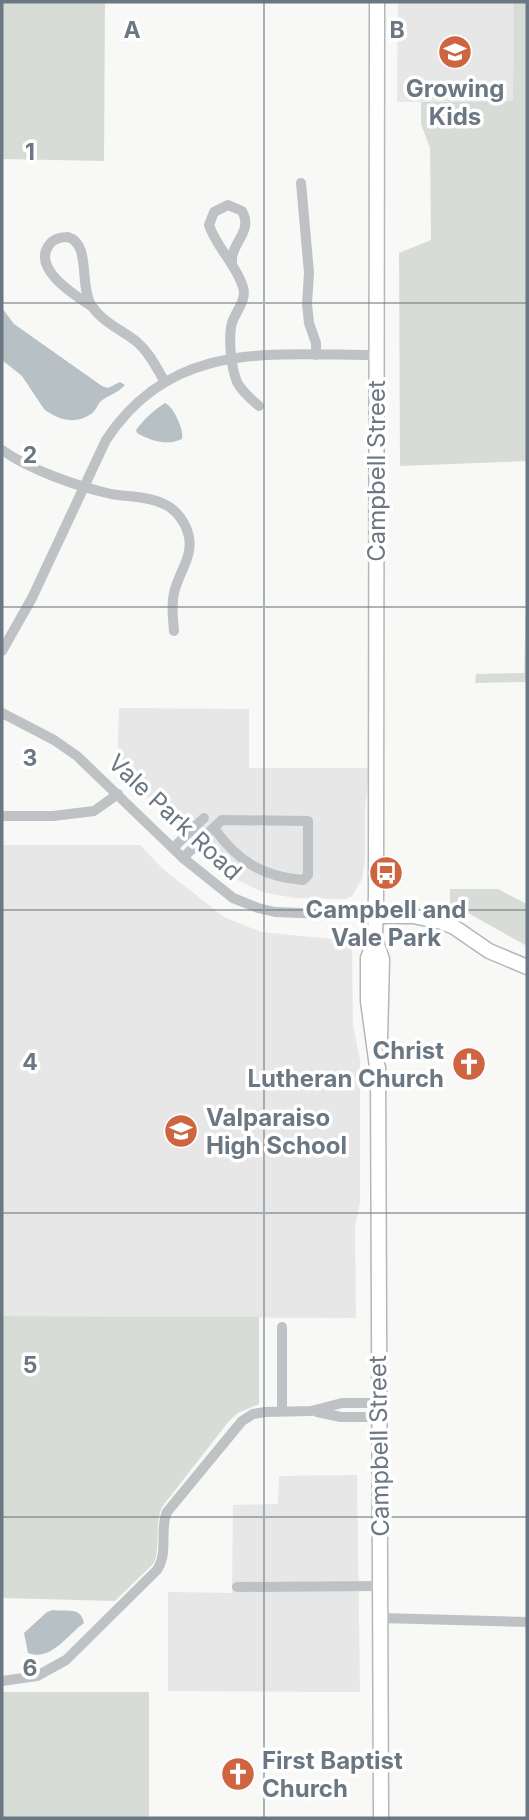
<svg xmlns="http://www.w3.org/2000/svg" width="529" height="1820" font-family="Inter,sans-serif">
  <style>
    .built { fill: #e6e7e6 }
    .green { fill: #d8dcd6 }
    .water { fill: #b7c0c5 }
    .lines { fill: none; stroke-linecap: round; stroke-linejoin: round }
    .secondary-casing { stroke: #b3b7bb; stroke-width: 17 }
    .street { stroke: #bec2c5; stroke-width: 10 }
    .secondary { stroke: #fff; stroke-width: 14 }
    .grid { fill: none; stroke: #6b7883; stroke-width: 2; stroke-opacity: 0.55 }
    .labels { text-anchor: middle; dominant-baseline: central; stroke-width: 7; stroke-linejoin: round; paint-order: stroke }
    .poi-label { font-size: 24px; font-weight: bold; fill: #6b7883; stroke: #fff }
    .street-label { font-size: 24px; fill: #6b7883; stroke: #fff }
    .grid-label { font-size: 23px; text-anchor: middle; font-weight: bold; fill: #6b7883; stroke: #fff; stroke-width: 7; stroke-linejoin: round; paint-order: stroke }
  </style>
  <rect width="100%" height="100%" fill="#f8f8f6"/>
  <g class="built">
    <path d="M398 2H514V101L397 102Z"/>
    <path d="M119 708 249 709V768H370L365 808V860L362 879 352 896 346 899 294 898 263 892 231 877 117 768Z"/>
    <path d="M2 845H140L163 869 224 917 261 932 341 940 350 944 352 948 353 1025 360 1060V1202L355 1227 356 1318 2 1316Z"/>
    <path d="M357 1475 360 1692 168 1691V1592L232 1593 233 1505 278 1504 279 1476Z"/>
  </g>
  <g class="green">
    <path d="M2 2H105L104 161 2 159Z"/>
    <path d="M514 2H527V461L400 466 399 253 431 240 430 148 421 124V102L513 101Z"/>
    <path d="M527 570V682L475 683 476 674 524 673Z"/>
    <path d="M450 889H498L527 904V946L450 903Z"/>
    <path d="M2 1316 259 1317V1404L238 1413 229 1421 162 1507C154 1525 161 1545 154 1563L115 1601 2 1598Z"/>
    <rect x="2" y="1692" width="147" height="126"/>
  </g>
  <g class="water">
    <path d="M2 308 14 324 102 386 108 388 120 382 125 385C118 393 109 395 101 401 97 405 96 411 91 414 75 425 58 420 44 409L22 376 2 360Z"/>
    <path d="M165 403C174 407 184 430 182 439 167 446 151 441 137 433L136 430C145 418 154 410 165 403Z"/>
    <path d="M53 1610C65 1612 81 1606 84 1623 68 1634 51 1662 28 1653L24 1633 47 1612Z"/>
  </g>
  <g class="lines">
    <g class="secondary-casing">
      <g id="secondary">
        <path d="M377 2 376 894 375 939 368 958V1001L378 1074"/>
        <path d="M375 916H413L442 922 454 927 489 951 527 967"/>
        <path d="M375 939 382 959 380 1040"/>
        <path d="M378 1067 381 1818"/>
      </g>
    </g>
    <g class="street">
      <path d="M301 183 309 273 307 304 309 323 316 343V355"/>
      <path d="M232 263C230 243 254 232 242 211L228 205 214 212 209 225C216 247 236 264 243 287 247 301 236 310 232 323 228 338 231 367 237 382 242 392 251 399 259 406"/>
      <path d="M94 308C78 297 31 270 49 245 53 239 61 237 68 237 91 244 79 284 91 305 102 322 122 330 137 342 150 353 157 369 165 382"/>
      <path d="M2 450C31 470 76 486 111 494 128 497 148 496 164 504 177 510 186 523 189 537 193 557 178 574 174 593 171 606 173 618 174 631"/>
      <path d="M2 651 32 598 106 440C173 339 271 355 376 355"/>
      <path d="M2 713 54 740 77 756 183 858 233 898 258 908 275 912 375 916"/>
      <path d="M2 816H53L94 811 118 794"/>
      <path d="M173 848 204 818"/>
      <path d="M183 858C196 845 209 832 222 820L308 821V875L303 880C263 877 237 861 214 828"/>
      <path d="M282 1327V1411"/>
      <path d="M317 1412 341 1417H379"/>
      <path d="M237 1587 380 1586"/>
      <path d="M381 1618 527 1622"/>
      <path d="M2 1681 37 1676 66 1660 157 1570C169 1552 159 1530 167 1512L242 1421 253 1414 265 1412 311 1411 342 1403H379"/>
    </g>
    <use href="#secondary" class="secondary"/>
  </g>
  <path class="grid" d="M264 2V1818M2 303H527M2 607H527M2 910H527M2 1213H527M2 1517H527"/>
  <defs>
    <g id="school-disc" transform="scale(1.75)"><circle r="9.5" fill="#ce6540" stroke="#fff"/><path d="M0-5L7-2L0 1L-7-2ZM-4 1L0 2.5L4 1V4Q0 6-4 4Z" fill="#fff"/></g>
    <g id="bus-disc" transform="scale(1.75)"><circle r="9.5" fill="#ce6540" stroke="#fff"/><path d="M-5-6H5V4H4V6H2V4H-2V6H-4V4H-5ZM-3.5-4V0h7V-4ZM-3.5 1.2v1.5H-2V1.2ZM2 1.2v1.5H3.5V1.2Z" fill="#fff"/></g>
    <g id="church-disc" transform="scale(1.75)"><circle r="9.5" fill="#ce6540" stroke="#fff"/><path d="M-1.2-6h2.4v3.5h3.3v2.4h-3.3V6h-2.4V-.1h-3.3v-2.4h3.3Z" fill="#fff"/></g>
  </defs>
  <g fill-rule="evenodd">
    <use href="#school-disc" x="455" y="52"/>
    <use href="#bus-disc" x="386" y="873"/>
    <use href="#church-disc" x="469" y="1064"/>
    <use href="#school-disc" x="181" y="1131"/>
    <use href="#church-disc" x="238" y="1774"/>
  </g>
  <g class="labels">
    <g class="poi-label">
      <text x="455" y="88">Growing<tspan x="455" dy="28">Kids</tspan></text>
      <text x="386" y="909">Campbell and<tspan x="386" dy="28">Vale Park</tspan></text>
      <text x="444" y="1050" text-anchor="end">Christ<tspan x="444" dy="28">Lutheran Church</tspan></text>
      <text x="206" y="1117" text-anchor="start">Valparaiso<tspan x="206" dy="28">High School</tspan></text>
      <text x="262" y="1760" text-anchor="start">First Baptist<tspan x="262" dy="28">Church</tspan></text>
    </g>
    <g class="street-label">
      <text transform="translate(376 471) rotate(-90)">Campbell Street</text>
      <text transform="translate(175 817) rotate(43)">Vale Park Road</text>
      <text transform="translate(379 1446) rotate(-91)">Campbell Street</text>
    </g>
  </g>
  <g class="grid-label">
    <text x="132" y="38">A</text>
    <text x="397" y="38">B</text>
    <text x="30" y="160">1</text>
    <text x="30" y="463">2</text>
    <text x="30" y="766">3</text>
    <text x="30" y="1070">4</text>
    <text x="30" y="1373">5</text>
    <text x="30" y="1676">6</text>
  </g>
  <rect width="529" height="1820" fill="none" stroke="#6b7883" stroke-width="7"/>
</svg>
